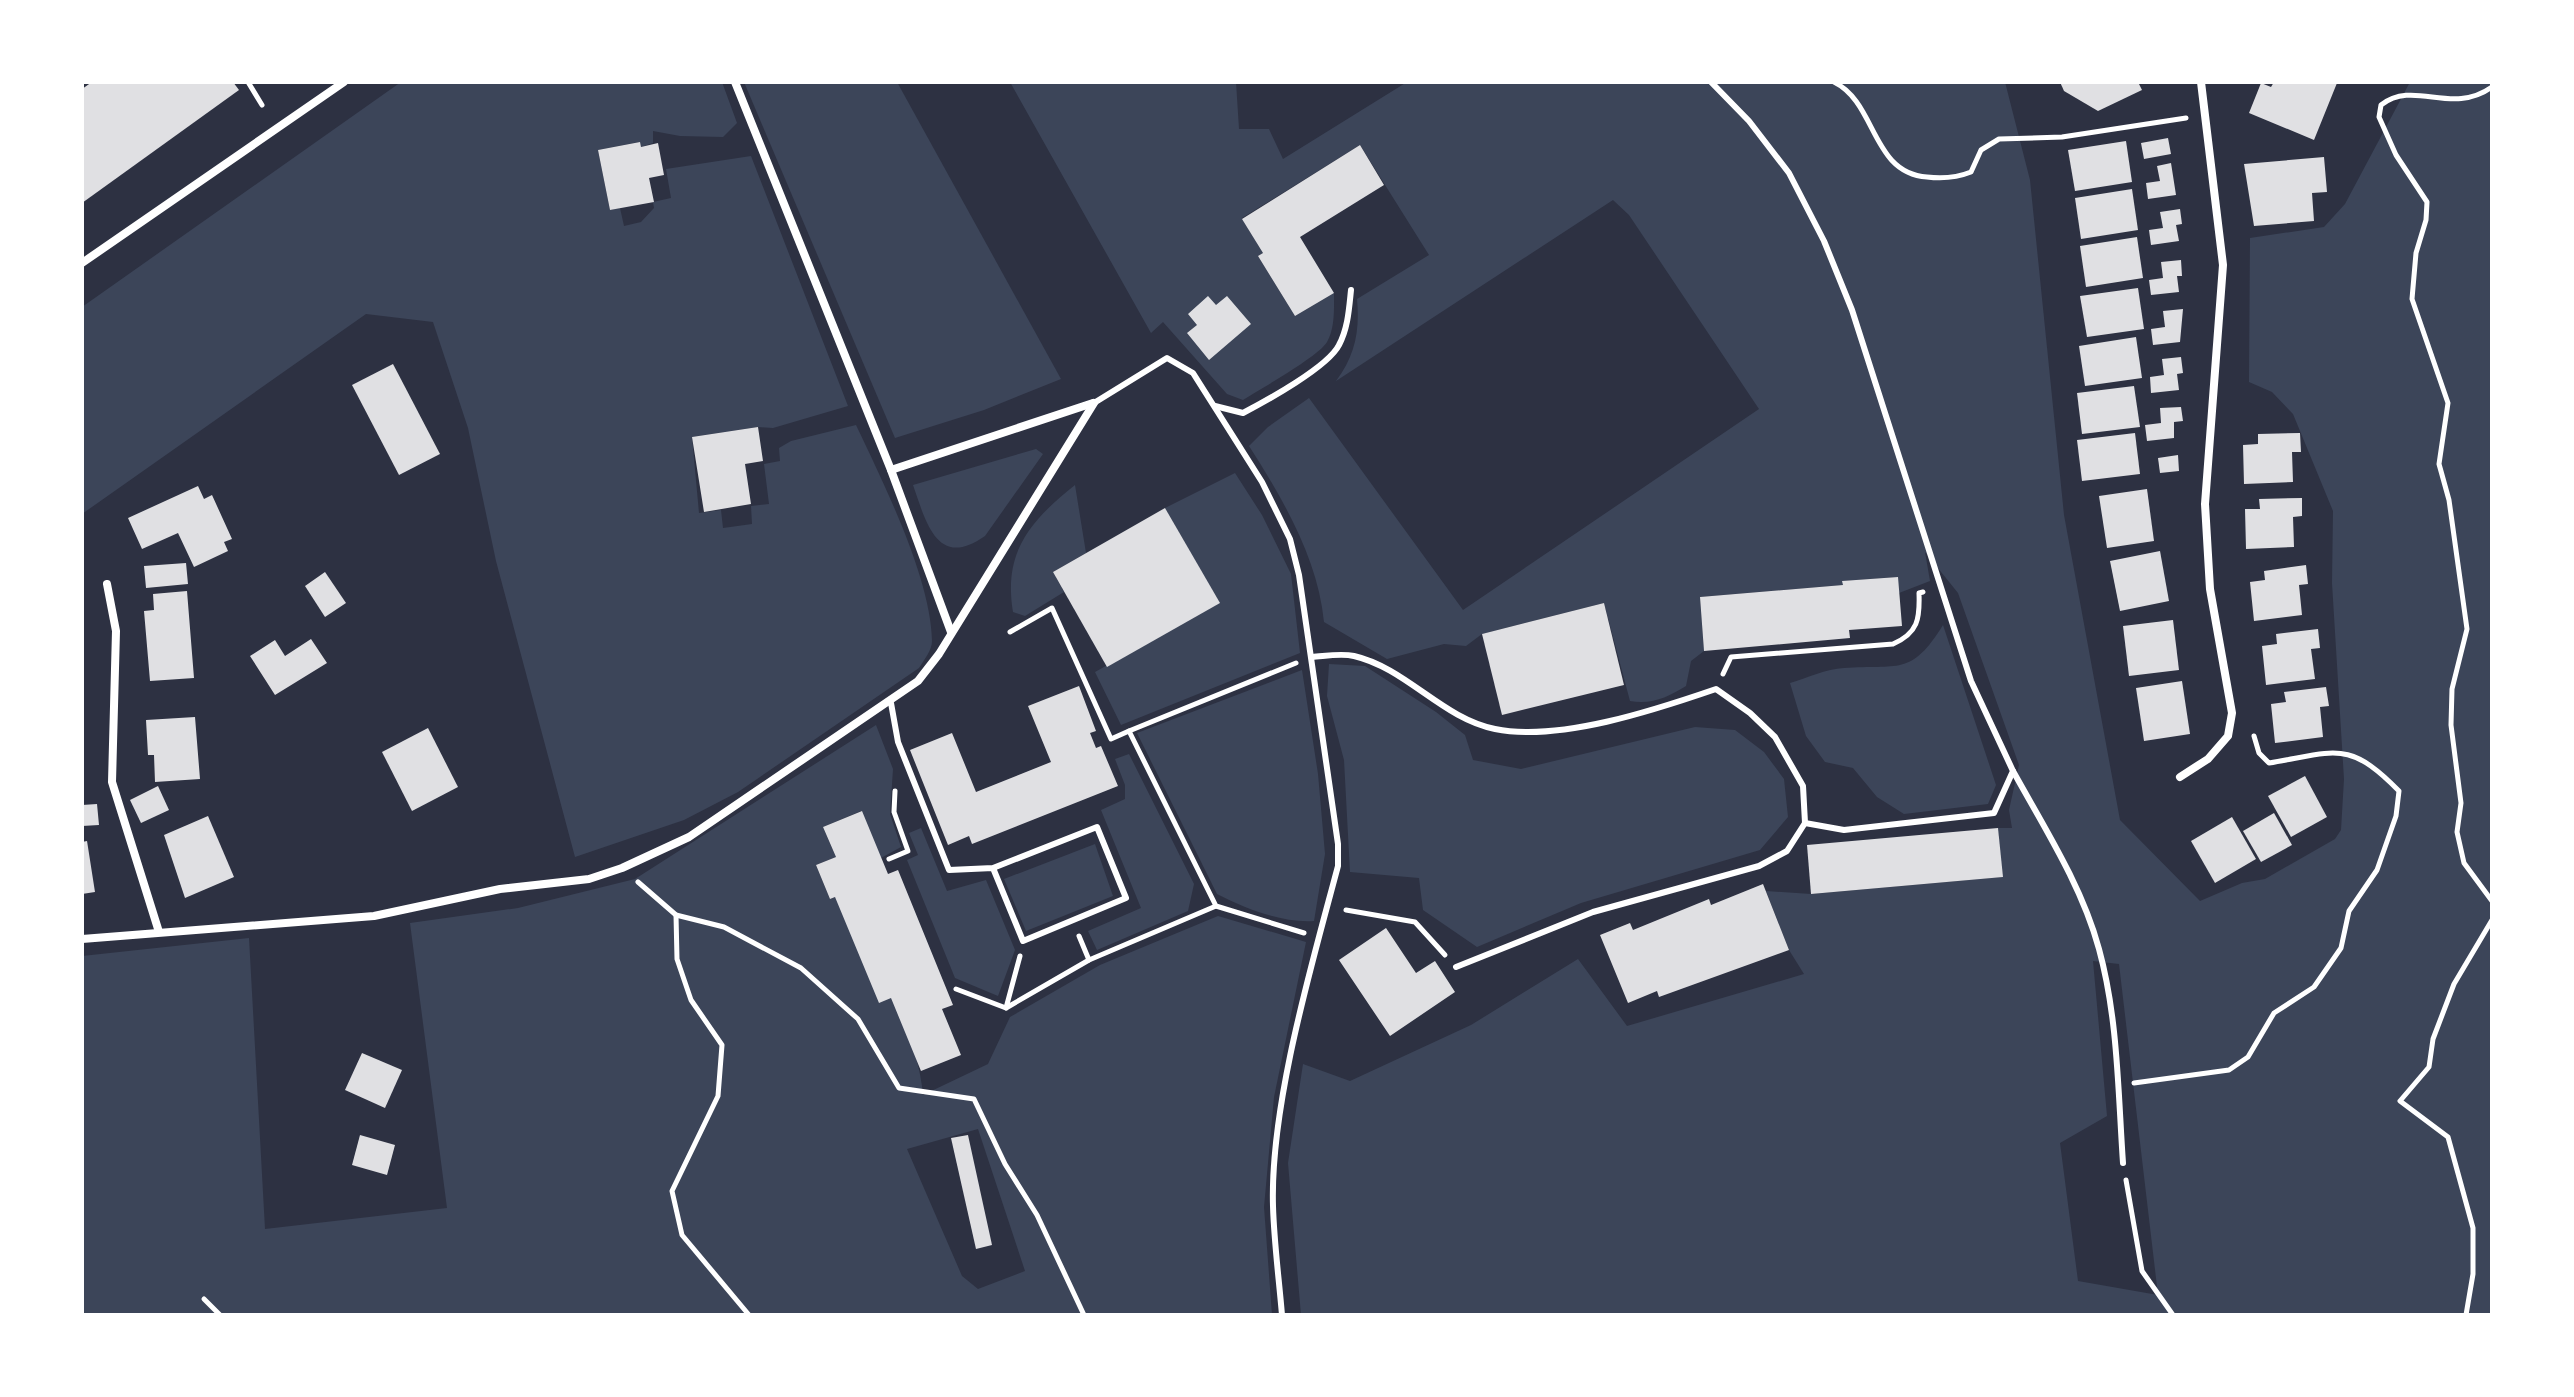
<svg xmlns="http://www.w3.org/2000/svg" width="2574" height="1397" font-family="Montserrat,sans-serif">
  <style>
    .green { fill: #3c4559; fill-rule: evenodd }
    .building { fill: #e0e0e3 }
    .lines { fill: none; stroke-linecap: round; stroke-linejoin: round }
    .path { stroke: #fff; stroke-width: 5 }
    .service { stroke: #fff; stroke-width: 6 }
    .minor { stroke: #fff; stroke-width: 8 }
  </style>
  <rect width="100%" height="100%" fill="#2d3142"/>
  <g class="green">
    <path d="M401 82H722L737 123 723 137 680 136 653 131V143L641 147 639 142 598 150 610 210 620 208 624 226 641 222 654 208 653 202 671 198 666 169 751 156 848 406 773 428 758 427 692 437 699 513 721 510 723 528 752 524 751 506 769 504 764 464 780 461 779 448 791 441 856 425C883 482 931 578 932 641 932 650 924 660 919 668L738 792 684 820 575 857 496 561 468 428 433 322 366 314 82 514V307Z"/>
    <path d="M744 82H897L1061 379 984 410 895 438Z"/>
    <path d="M1010 82H1236L1239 129H1269L1283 159 1407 82H2005L2030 180 2064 515 2120 820 2200 901 2242 883 2265 879 2335 839 2341 830 2344 779 2332 583 2333 511 2293 414 2272 392 2249 382 2250 238 2324 227 2345 204 2410 82H2492V1315H1301L1288 1163 1303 1064 1350 1081 1471 1025 1578 959 1627 1026 1804 974 1789 950 1766 891 1811 894 2002 877 1998 828H2012L2009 810 2019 765 1958 593 1925 552 1930 581 1899 593 1897 577 1843 581V585L1700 597 1704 651 1691 661 1686 686C1668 697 1652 705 1630 701L1604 603 1482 634 1466 646 1444 644 1387 659 1324 622C1318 559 1283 499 1249 446L1268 427 1309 398 1463 610 1759 409 1629 215 1613 200 1336 381C1355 356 1360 331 1357 299L1429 255 1360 145 1242 218 1263 253 1258 256 1295 316 1334 293C1334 309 1335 328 1327 342 1318 357 1260 389 1243 400L1227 394 1163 322 1151 333ZM2093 961 2119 964 2158 1295 2078 1281 2060 1143 2107 1116Z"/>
    <path d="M1036 449 1043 454 985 536C937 570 926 522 913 485Z"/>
    <path d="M1235 473 1262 515 1291 574 1300 653 1121 725 1095 672 1219 603 1165 508Z"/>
    <path d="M1075 485 1086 553 1053 572 1064 592 1025 616 1013 612C1003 552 1030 521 1075 485Z"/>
    <path d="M1943 625 1996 785 1988 804 1904 814 1877 797 1853 768 1825 762 1806 736 1790 683C1807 678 1826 669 1844 668 1898 664 1911 677 1943 625Z"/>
    <path d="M1329 664 1365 666 1436 712 1465 735 1473 760 1521 769 1695 727 1735 730 1764 752 1784 779 1788 817 1760 850 1581 903 1477 947 1423 910 1419 878 1350 872 1344 760 1327 696Z"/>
    <path d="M1302 670 1318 774 1325 854 1314 921C1281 923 1247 909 1217 894L1137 733Z"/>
    <path d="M876 725 893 769 890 814 901 847 881 858 861 811 823 827 836 857 816 865 830 899 835 897C869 958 917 1025 923 1095L988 1064 1010 1017 1100 965 1218 916 1306 942 1274 1097 1264 1207 1272 1315H82V956L249 938 265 1229 447 1208 410 923 518 908 635 879ZM978 1129 1025 1271 978 1289 962 1276 907 1149Z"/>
    <path d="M1129 754 1194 884 1188 911 1097 950 1088 931 1141 908 1101 810 1125 799V785L1115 759Z"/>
    <path d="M921 828 947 891 986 880 1015 950 998 996 955 978 907 860 918 855 909 833Z"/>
    <path d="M1095 844 1113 896 1026 931 1004 879Z"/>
  </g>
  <g class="building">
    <path d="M92 82H233L239 90 82 203V89Z"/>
    <path d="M2060 82H2138L2142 90 2098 111 2064 91Z"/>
    <path d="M2274 82 2337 83 2314 140 2249 113 2261 83 2271 87Z"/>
    <path d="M2168 138 2171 154 2144 159 2141 143Z"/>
    <path d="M2126 141 2132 182 2075 191 2068 150Z"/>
    <path d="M640 142 641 147 658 143 664 175 649 178 654 202 610 210 598 150Z"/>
    <path d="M1360 145 1384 185 1300 237 1334 293 1295 316 1258 256 1263 253 1242 219Z"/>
    <path d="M2324 157 2327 192 2312 193 2314 221 2254 226 2244 164Z"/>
    <path d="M2171 163 2176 195 2148 199 2146 183 2160 181 2157 166Z"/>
    <path d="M2132 189 2138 230 2081 239 2075 198Z"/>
    <path d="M2180 209 2182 224 2176 225 2179 241 2151 245 2149 230 2163 228 2160 212Z"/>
    <path d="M2137 237 2143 278 2086 287 2080 246Z"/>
    <path d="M2181 260 2182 276H2177L2179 292 2151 295 2149 280 2163 278 2161 262Z"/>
    <path d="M2138 288 2144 329 2087 337 2080 296Z"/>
    <path d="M1208 296 1216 305 1227 296 1251 324 1209 360 1187 333 1197 325 1188 314Z"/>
    <path d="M2183 309 2180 342 2153 345 2151 329 2165 327 2163 311Z"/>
    <path d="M2136 337 2142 378 2085 386 2079 346Z"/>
    <path d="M2181 357 2183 373 2177 374 2179 390 2151 393 2150 377 2164 375 2162 359Z"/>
    <path d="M393 364 440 454 399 475 352 385Z"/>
    <path d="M2134 386 2140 427 2082 434 2077 393Z"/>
    <path d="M2181 407 2183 421 2174 422V438L2147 441 2145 425 2161 423 2160 408Z"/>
    <path d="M758 427 763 461 745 464 751 504 704 512 692 437Z"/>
    <path d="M2135 433 2140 474 2082 481 2077 440Z"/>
    <path d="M2300 433 2301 452H2292L2293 482 2244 484 2243 445 2258 444V434Z"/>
    <path d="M2178 455 2179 471 2160 473 2158 458Z"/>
    <path d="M198 486 204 499 212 495 232 539 224 542 228 551 194 567 178 533 142 549 128 518Z"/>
    <path d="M2147 489 2154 541 2107 548 2099 496Z"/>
    <path d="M2302 498V516L2293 517 2294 547 2246 549 2245 509H2260L2259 499Z"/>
    <path d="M1165 508 1220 603 1107 667 1053 572Z"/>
    <path d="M2160 551 2169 601 2120 611 2110 561Z"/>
    <path d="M186 563 188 584 146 588 144 566Z"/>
    <path d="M2306 565 2308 584 2299 585 2302 615 2254 621 2250 582 2265 580 2264 571Z"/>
    <path d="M325 572 346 603 325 617 305 586Z"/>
    <path d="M1898 577 1902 626 1849 630 1850 638 1704 651 1700 597 1843 585 1842 581Z"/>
    <path d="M187 591 194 678 150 681 144 611 154 610 153 594Z"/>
    <path d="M1604 603 1624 685 1502 715 1482 634Z"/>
    <path d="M2173 620 2179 670 2129 676 2123 626Z"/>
    <path d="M2318 629 2320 648 2311 649 2315 679 2266 685 2262 646 2277 644 2276 634Z"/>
    <path d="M311 639 327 663 275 695 250 656 275 640 285 656Z"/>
    <path d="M2182 681 2190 734 2144 741 2136 688Z"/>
    <path d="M1079 686 1096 731 1090 733 1096 748 1101 746 1118 786 972 844 969 836 948 845 910 750 952 733 976 792 1051 762 1028 706Z"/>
    <path d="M2326 687 2329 706 2320 707 2323 737 2275 743 2271 704 2286 702 2284 692Z"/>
    <path d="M195 717 200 779 155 782 154 755H148L146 720Z"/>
    <path d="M428 728 458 787 412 811 382 752Z"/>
    <path d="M2305 776 2327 817 2291 837 2268 796Z"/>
    <path d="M158 786 169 810 141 823 130 800Z"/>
    <path d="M97 804 99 825 82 826V805Z"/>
    <path d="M862 811 888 874 898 870 953 1005 942 1009 961 1055 921 1071 891 998 879 1003 835 897 830 899 816 865 836 857 823 827Z"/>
    <path d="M2274 813 2292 845 2261 862 2243 831Z"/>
    <path d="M208 816 234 877 185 898 164 835Z"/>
    <path d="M2232 817 2256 859 2215 883 2191 841Z"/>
    <path d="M1998 828 2003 877 1811 894 1807 845Z"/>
    <path d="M87 841 95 892 82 894V842Z"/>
    <path d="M1763 884 1789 950 1659 997 1657 991 1628 1003 1600 935 1630 923 1633 930 1709 899 1711 905Z"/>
    <path d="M1386 928 1416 973 1435 961 1455 992 1390 1036 1339 960Z"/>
    <path d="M362 1053 402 1070 385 1108 345 1090Z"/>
    <path d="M360 1135 395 1145 387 1175 352 1165Z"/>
    <path d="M968 1135 992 1245 976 1249 951 1138Z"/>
  </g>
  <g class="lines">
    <g class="path">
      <path d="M248 82 262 105"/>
      <path d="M1834 82C1877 103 1871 173 1927 177 1943 179 1956 178 1971 172L1981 150 1999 139 2062 137 2186 118"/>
      <path d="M2492 87C2451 116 2415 79 2381 105L2379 117 2396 155 2427 202 2426 220 2416 253 2412 299 2448 403 2439 464 2449 500 2467 629 2452 689 2451 725 2461 803 2457 832 2464 863 2492 901"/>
      <path d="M1010 632 1052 608 1111 739 1129 731 1216 906 1304 933"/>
      <path d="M1723 674 1731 657 1893 644C1918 633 1920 619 1919 593L1923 592"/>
      <path d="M1129 731 1296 663"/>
      <path d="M889 859 908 851 894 812 895 791"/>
      <path d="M638 882 676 915 724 927 801 968 858 1019 899 1088 974 1099 1005 1164 1037 1215 1084 1315"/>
      <path d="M1346 910 1415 922 1445 955"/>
      <path d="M676 915 677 959 691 1000 722 1045 718 1096 672 1191 682 1235 749 1315"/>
      <path d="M1079 936 1089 960"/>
      <path d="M1020 956 1006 1008 1089 960 1216 906"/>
      <path d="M956 989 1006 1008"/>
      <path d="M2134 1083 2229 1070 2248 1057 2274 1013 2314 987 2341 948 2349 911 2377 870 2396 816 2399 791C2348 739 2336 752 2269 763L2259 753 2254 736"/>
      <path d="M2126 1180 2142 1271 2173 1315"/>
      <path d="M204 1299 220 1315"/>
      <path d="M2466 1315 2473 1274V1228L2448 1137 2400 1101 2429 1067 2433 1039 2454 984 2492 920"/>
    </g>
    <g class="service">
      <path d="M1094 403 1167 358 1193 373 1262 482 1290 539 1299 575 1338 844V866C1312 964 1270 1105 1273 1206 1274 1242 1279 1279 1282 1315"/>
      <path d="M1215 406 1243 413C1266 401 1328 367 1339 345 1348 328 1349 309 1351 290"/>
      <path d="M1312 657C1326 656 1341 653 1354 656 1406 668 1443 719 1495 729 1559 742 1655 710 1716 689L1750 713 1775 737 1803 786 1805 823 1844 830 1994 813 2013 771 1971 681 1852 310 1824 241 1789 173 1749 121 1711 82"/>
      <path d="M891 703 898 742 949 870 993 868 1097 827 1126 898 1023 941 993 868"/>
      <path d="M2013 771C2044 827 2082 886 2099 949 2118 1018 2118 1092 2123 1163"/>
      <path d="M1456 967 1593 912 1759 866 1787 851 1805 823"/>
    </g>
    <g class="minor">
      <path d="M735 82 891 470 951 632"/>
      <path d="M82 263 344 82"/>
      <path d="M891 470 1093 403"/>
      <path d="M107 584 116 631 112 782 159 932"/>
      <path d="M2180 777 2208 759 2228 736 2232 713 2210 589 2205 504 2223 265 2201 82"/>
      <path d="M82 939 374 916 500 889 589 879 622 868 689 837 918 681 939 654 1094 403"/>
    </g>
  </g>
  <rect width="2574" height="1397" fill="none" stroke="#ffffff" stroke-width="168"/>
</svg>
